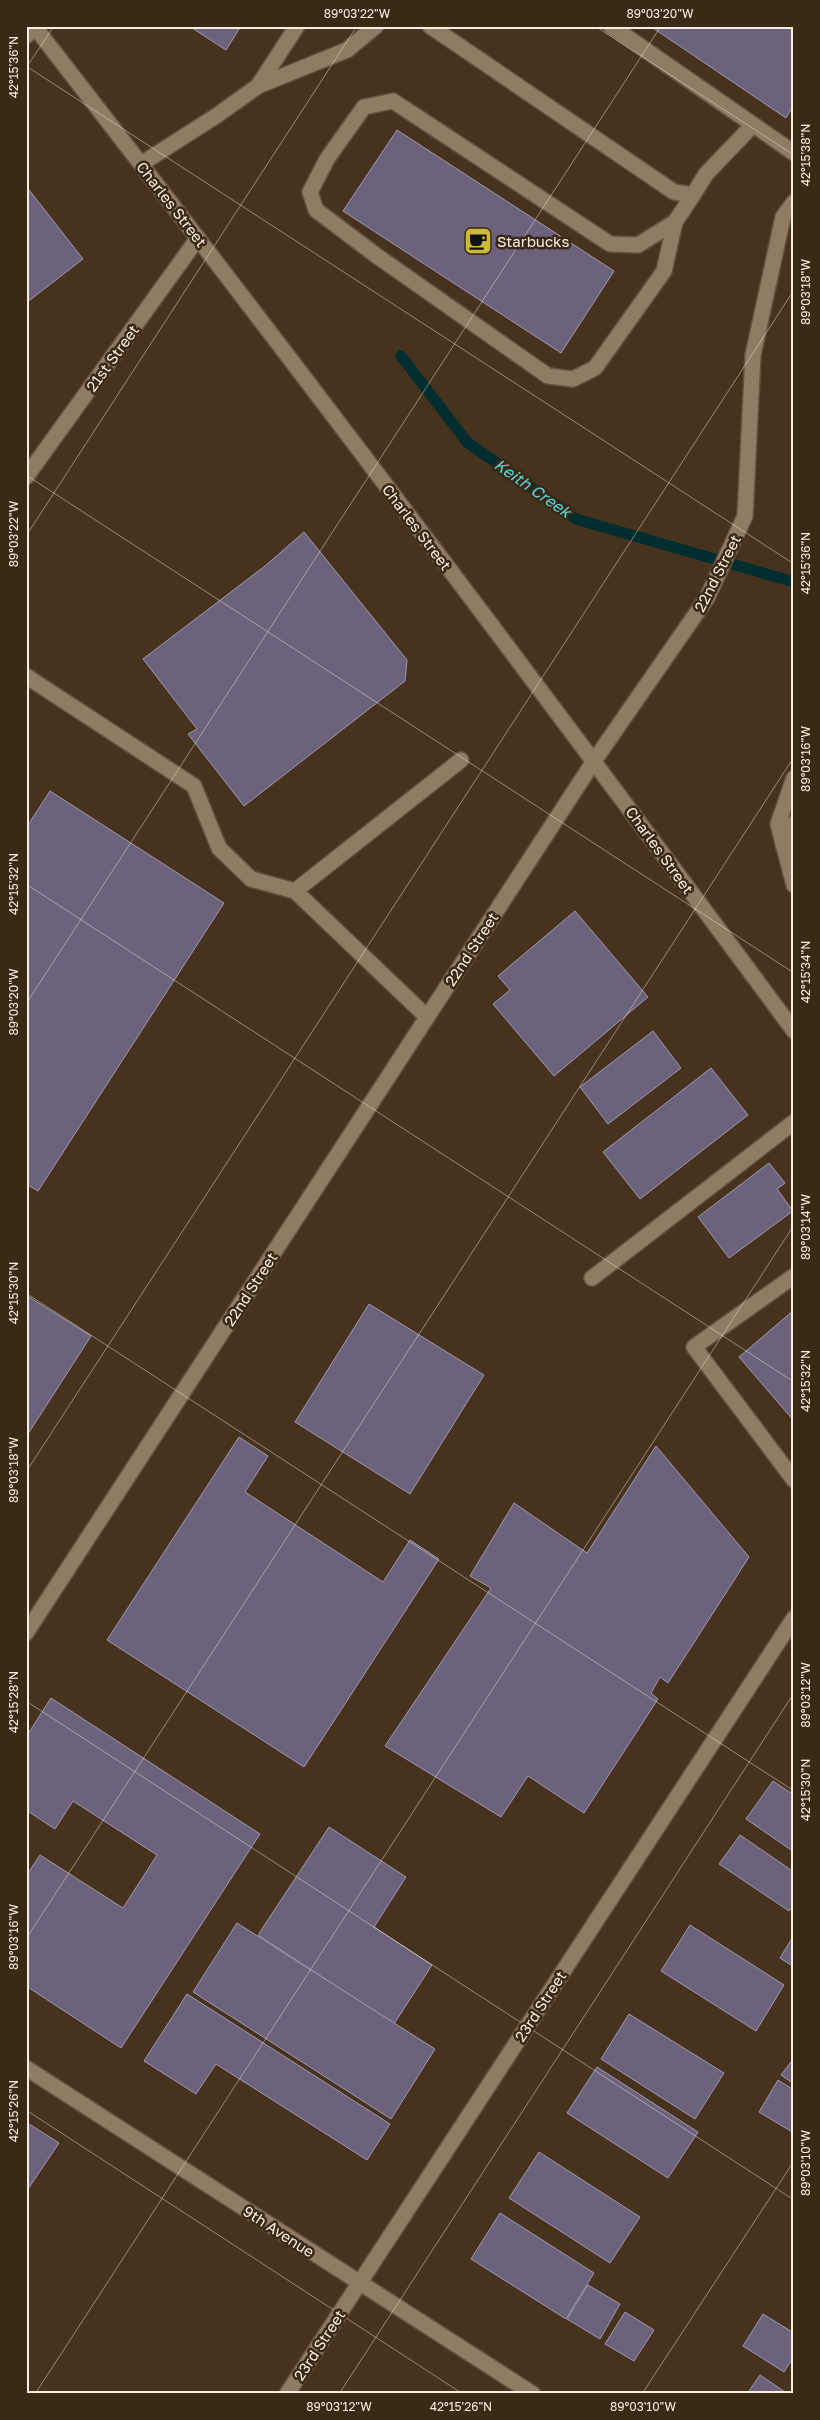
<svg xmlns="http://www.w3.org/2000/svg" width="820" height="2420" font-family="'Golos Text',sans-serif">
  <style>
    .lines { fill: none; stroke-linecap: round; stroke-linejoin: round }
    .stream { stroke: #002d30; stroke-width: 11 }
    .building { fill: #6c627c; stroke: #a297b3 }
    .lane-casing { stroke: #61513e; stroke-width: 18 }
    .street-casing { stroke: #61513e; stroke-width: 18 }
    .secondary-casing { stroke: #61513e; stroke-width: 18 }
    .lane { stroke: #907c64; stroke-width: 15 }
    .street { stroke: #907c64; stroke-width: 15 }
    .secondary { stroke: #907c64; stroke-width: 15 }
    .ticks { fill: none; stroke: #f9eee1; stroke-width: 1; stroke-opacity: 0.45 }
    .labels { text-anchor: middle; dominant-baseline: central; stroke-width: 5; stroke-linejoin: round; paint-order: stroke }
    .street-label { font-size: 15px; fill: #f9eee1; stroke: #3a2914 }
    .poi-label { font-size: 15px; fill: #f9eee1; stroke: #3a2914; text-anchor: start }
    .water-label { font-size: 16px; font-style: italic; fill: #5cd3dc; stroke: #3a2914 }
    .neatline { fill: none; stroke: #f9eee1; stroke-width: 2 }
    .ticks-label { font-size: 12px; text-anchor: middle; fill: #f9eee1 }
  </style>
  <rect width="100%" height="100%" fill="#45331e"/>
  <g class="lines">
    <path class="stream" d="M401 356 467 442 576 519 794 582"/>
  </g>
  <g class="building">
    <path d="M189 26H241L226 50Z"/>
    <path d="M650 26H794V104L786 118Z"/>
    <path d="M397 130 614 271 561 353 343 211Z"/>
    <path d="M26 186 83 259 26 303Z"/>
    <path d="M304 532 407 660 405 681 244 806 188 734 197 729 143 659 265 566Z"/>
    <path d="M50 791 224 903 38 1191 26 1184V828Z"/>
    <path d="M575 911 648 997 554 1076 493 1004 510 990 498 976Z"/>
    <path d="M653 1031 681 1068 608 1124 580 1087Z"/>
    <path d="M711 1068 748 1115 640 1199 603 1152Z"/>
    <path d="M769 1163 785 1183 777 1189 793 1211 729 1258 698 1217Z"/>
    <path d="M26 1295 91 1336 26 1437Z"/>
    <path d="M369 1304 484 1375 410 1494 295 1422Z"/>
    <path d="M794 1310V1421L739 1357Z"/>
    <path d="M239 1437 268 1456 245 1492 383 1582 410 1540 439 1559 304 1767 107 1640Z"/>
    <path d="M656 1446 749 1557 668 1683 660 1677 651 1693 658 1699 584 1813 528 1776 501 1817 385 1746 491 1588 470 1576 514 1503 587 1553Z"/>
    <path d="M51 1698 260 1834 121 2048 26 1986V1876L40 1855 123 1908 157 1855 73 1801 55 1829 26 1810V1737Z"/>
    <path d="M773 1781 794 1795V1852L746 1819Z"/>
    <path d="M329 1827 406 1877 374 1927 432 1965 394 2024 258 1935Z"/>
    <path d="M740 1835 794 1872V1905L789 1911 719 1864Z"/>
    <path d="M237 1923 435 2049 391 2119 193 1992Z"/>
    <path d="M690 1925 784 1985 756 2031 661 1971Z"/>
    <path d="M794 1935V1967L780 1958Z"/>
    <path d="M187 1994 390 2124 367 2160 216 2064 196 2094 144 2061Z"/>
    <path d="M629 2014 724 2073 695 2119 601 2059Z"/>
    <path d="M794 2058V2084L781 2075Z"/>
    <path d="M597 2067 698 2132 668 2178 567 2113Z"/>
    <path d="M778 2080 794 2090V2133L759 2112Z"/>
    <path d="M26 2122 59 2143 26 2192Z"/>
    <path d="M539 2152 640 2217 610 2263 509 2198Z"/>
    <path d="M500 2213 594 2273 566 2319 471 2259Z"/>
    <path d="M588 2285 620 2304 600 2339 567 2319Z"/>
    <path d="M625 2312 654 2330 634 2361 605 2344Z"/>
    <path d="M763 2314 794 2333V2356L784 2372 743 2346Z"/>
    <path d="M760 2375 788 2394H747Z"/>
  </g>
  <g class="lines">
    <g class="lane-casing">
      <g id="lane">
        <path d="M430 26 674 192 693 195 706 174 753 125"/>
        <path d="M611 26 794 153"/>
        <path d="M26 36 36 28"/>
        <path d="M258 86 347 50 376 26"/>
        <path d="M675 222 638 245 610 244 393 101 364 107 327 159 310 192 316 210 377 256 548 376 573 379 595 368 664 271 675 222 693 195"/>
        <path d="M26 676 194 786 219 848 251 879 295 891 427 1017"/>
        <path d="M794 778 778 824 794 885"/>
        <path d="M783 844 794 823"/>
        <path d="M295 891 461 760"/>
        <path d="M794 1276 694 1347 794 1480"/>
        <path d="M592 1278 794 1122"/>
      </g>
    </g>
    <g class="street-casing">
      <g id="street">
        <path d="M141 164 216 116 258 86 297 26"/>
        <path d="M26 477 198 238"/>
        <path d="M26 1633 594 761 707 598 745 516 753 355 783 217 794 202"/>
        <path d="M26 2068 533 2394"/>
        <path d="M287 2394 794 1618"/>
      </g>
    </g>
    <g class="secondary-casing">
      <path id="secondary" d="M34 26C292 358 544 693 794 1031"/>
    </g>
    <use href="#lane" class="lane"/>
    <use href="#street" class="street"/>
    <use href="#secondary" class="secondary"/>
  </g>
  <path class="ticks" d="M595 26 794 155M26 66 794 564M26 68 54 26M26 475 794 973M26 536 357 26M26 884 794 1382M26 1004 661 26M26 1293 794 1791M26 1472 794 290M26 1701 794 2200M26 1939 794 757M26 2110 463 2394M35 2394 794 1225M339 2394 794 1693M642 2394 794 2161"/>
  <defs>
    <g id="cafe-square" transform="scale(1.4375)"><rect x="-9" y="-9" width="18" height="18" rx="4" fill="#cbba39" stroke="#3a2914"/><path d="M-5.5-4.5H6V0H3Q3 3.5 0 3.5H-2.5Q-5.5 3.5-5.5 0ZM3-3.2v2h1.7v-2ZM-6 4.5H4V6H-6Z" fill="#111"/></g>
  </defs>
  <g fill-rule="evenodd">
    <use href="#cafe-square" x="478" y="241"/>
  </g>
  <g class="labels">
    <g class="street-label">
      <text transform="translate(172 204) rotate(52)">Charles Street</text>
      <text transform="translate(112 358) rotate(-54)">21st Street</text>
      <text transform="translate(417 527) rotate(53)">Charles Street</text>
      <text transform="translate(717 573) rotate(-63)">22nd Street</text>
      <text transform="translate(660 850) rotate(54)">Charles Street</text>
      <text transform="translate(471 949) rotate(-57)">22nd Street</text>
      <text transform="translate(250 1289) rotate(-57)">22nd Street</text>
      <text transform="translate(540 2006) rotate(-57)">23rd Street</text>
      <text transform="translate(279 2231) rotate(33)">9th Avenue</text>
      <text transform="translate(319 2345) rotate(-57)">23rd Street</text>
    </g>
    <g class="poi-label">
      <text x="497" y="241">Starbucks</text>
    </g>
    <g class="water-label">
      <text transform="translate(533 488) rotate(35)">Keith Creek</text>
    </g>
  </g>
  <rect width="820" height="2420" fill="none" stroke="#3a2914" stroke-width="55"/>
  <rect x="28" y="28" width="764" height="2364" class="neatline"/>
  <g class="ticks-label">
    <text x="357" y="18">89°03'22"W</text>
    <text x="660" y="18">89°03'20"W</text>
    <text transform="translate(14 67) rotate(-90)" y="4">42°15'36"N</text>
    <text transform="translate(806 155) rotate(-90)" y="4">42°15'38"N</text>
    <text transform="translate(806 292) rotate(-90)" y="4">89°03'18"W</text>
    <text transform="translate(14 534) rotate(-90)" y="4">89°03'22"W</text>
    <text transform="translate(806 563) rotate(-90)" y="4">42°15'36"N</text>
    <text transform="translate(806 759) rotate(-90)" y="4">89°03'16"W</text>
    <text transform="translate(14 884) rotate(-90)" y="4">42°15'32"N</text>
    <text transform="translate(806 972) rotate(-90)" y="4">42°15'34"N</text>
    <text transform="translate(14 1002) rotate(-90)" y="4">89°03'20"W</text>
    <text transform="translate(806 1227) rotate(-90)" y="4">89°03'14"W</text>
    <text transform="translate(14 1293) rotate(-90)" y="4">42°15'30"N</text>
    <text transform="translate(806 1381) rotate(-90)" y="4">42°15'32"N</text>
    <text transform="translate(14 1470) rotate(-90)" y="4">89°03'18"W</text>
    <text transform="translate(806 1695) rotate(-90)" y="4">89°03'12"W</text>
    <text transform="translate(14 1702) rotate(-90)" y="4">42°15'28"N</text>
    <text transform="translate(806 1790) rotate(-90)" y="4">42°15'30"N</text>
    <text transform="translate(14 1937) rotate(-90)" y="4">89°03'16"W</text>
    <text transform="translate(14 2111) rotate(-90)" y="4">42°15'26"N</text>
    <text transform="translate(806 2163) rotate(-90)" y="4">89°03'10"W</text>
    <text x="339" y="2411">89°03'12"W</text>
    <text x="461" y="2411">42°15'26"N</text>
    <text x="643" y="2411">89°03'10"W</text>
  </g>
</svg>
